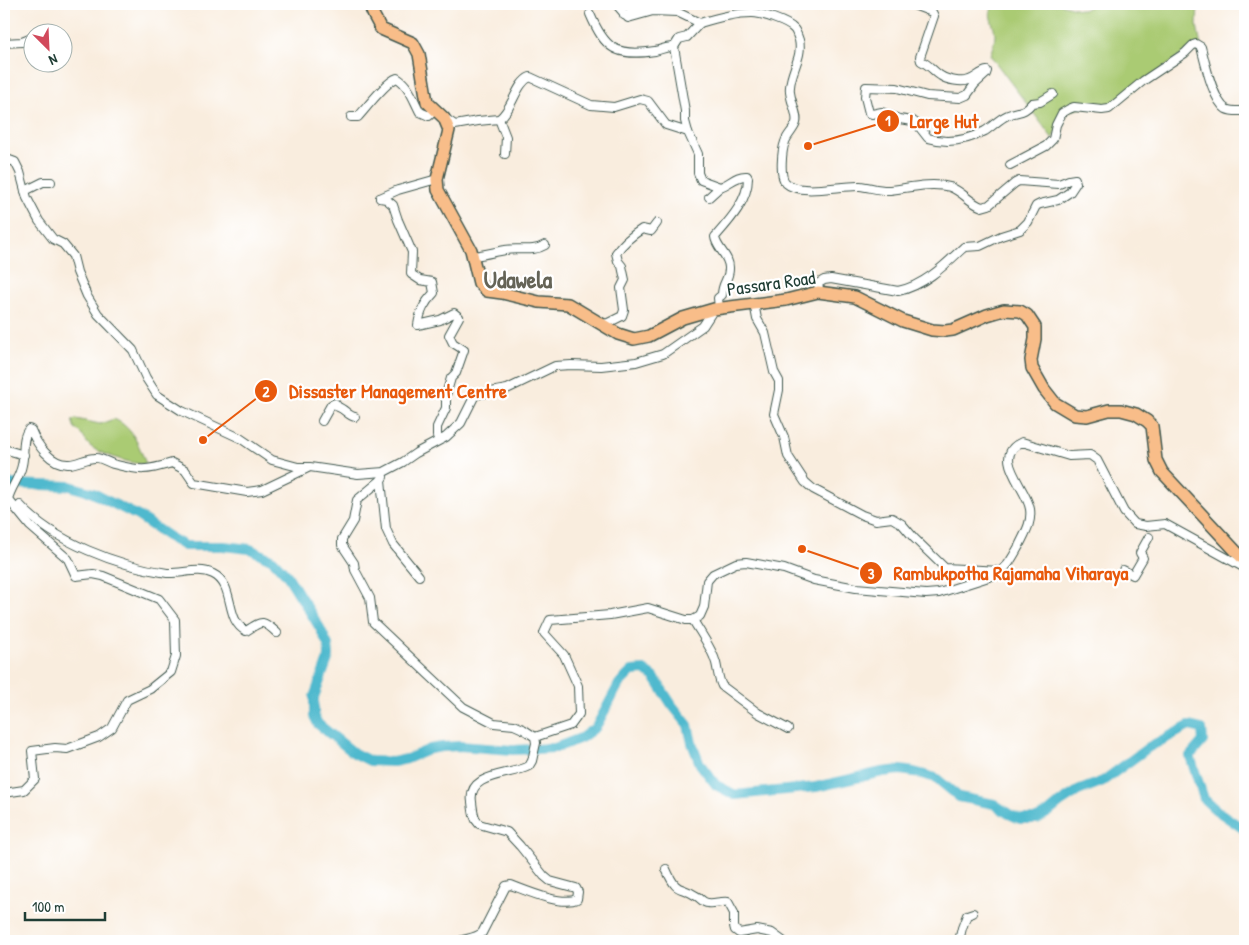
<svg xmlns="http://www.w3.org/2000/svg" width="1249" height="945" font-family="'Patrick Hand',sans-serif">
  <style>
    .green { fill: #aacb73; stroke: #648454 }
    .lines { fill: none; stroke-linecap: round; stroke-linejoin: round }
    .river { stroke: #50b9ce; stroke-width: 10 }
    .minor-casing { stroke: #40574e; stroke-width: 10 }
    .highway-casing { stroke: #40574e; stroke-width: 14 }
    .minor { stroke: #fff; stroke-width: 8 }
    .highway { stroke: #f8bd89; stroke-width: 11 }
    .labels { text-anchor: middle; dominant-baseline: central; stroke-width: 4.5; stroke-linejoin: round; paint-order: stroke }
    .street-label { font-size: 19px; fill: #1f3d34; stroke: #fff }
    .district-label { font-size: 24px; font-weight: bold; fill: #656457; stroke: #fff }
    .leader { fill: none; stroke: #e8590c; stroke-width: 2 }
    .callout-dot { fill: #e8590c; stroke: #fff; stroke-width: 2 }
    .mark-label { font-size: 15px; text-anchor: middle; font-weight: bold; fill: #fff }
    .callout-label { font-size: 20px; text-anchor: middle; font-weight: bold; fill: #e8590c; stroke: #fff; stroke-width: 4.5; stroke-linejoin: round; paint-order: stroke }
  </style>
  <rect width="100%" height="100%" fill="#fff"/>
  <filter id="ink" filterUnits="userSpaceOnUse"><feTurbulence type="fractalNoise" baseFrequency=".02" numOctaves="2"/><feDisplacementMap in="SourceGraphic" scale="10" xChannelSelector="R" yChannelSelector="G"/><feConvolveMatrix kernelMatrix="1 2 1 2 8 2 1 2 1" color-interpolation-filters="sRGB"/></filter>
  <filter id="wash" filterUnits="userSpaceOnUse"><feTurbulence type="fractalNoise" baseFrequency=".0096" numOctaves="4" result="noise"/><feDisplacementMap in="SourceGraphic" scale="20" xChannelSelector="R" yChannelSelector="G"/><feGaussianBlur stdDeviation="1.12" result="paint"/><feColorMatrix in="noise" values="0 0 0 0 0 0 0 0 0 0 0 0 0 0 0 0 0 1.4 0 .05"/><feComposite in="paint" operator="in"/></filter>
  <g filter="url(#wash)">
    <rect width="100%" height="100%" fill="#f9edde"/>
    <g class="green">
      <path d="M996 4H1060L1083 10 1094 4H1198L1197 25 1201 47 1196 44 1109 109 1085 107 1062 113 1053 139 990 55C992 49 995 41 995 35 995 23 984 14 996 4Z"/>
      <path d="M76 419 100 424 114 419C133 427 139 446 146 464 134 465 99 454 90 446 84 440 83 433 75 429L72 420Z"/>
    </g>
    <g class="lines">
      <path class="river" d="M4 480 11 484 70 486 93 493 108 501 138 516 172 539 185 546H223L250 549 273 560 287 575 320 628 328 645 329 656 314 697V716L318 724 354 753 370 761 393 762 407 759 430 749 442 747 459 746 513 750 555 748 581 738 596 727 619 684 632 671 644 670 654 677 672 705 688 725 692 743 700 764 716 785 735 795 816 787 882 772 900 770 914 772 936 778 959 797 994 804 1009 814 1020 819H1037L1049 812 1061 802 1078 791 1103 781 1149 747 1189 726 1202 729 1203 741 1190 756 1204 799 1216 810 1245 830"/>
    </g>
  </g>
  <g filter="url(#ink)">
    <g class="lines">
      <g class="minor-casing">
        <g id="minor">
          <path d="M616 4 628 18 653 11 677 12 700 23C716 18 736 13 752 13 761 13 788 22 794 29 796 31 798 37 799 40 803 57 791 70 790 87 788 98 799 114 796 123 794 130 787 135 785 142 782 150 779 177 786 183 800 196 841 185 860 186 870 187 880 191 890 190 908 188 931 182 950 187 962 191 970 203 982 207L989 205 1015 183 1019 181 1059 184 1069 180 1075 179 1076 183 1070 192 1058 200 1040 204 1036 206 1028 222 1020 230 1001 236 980 246 964 247C945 265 924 286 898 291L831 279 824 280 819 283 818 292"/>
          <path d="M911 4 932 12 934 16 920 57 921 61C930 65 934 72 941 76 947 80 962 83 969 80 976 78 980 72 987 71L986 74 975 84 967 95 960 98 927 96 897 88 866 87 865 97 869 113 872 114 882 112 899 119 913 121 917 124 928 138C948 144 966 141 985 131 993 126 1000 118 1008 115 1020 110 1023 114 1032 103L1040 102 1053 94"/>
          <path d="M590 14C605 49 616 57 655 51 661 50 666 46 674 47"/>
          <path d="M624 15 633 11 655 4"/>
          <path d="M4 43 22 42 32 38"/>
          <path d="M351 117H358C366 108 387 81 397 78 409 85 414 101 420 112L429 116 435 110"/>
          <path d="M445 118 455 125 478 121 499 119C513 109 516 83 530 77L591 105 614 107 640 99 648 101 666 125 688 132 698 154V173L701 180 720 187 709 197"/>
          <path d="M499 119 506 137 505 154"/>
          <path d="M688 132 685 121V111L674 47 679 39 687 37 700 23"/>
          <path d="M4 158 15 162 20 172 27 198 39 221 53 239 63 244 73 256 77 272 87 296 98 314 133 350 146 378 157 395 182 411 240 438 272 460 298 467H310L358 474 384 472 403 462 416 453 446 437 461 423 475 395 507 389 555 366 571 365 601 366 636 362 663 354 703 326 714 309"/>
          <path d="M1010 165 1046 146 1053 139 1056 125 1062 113 1069 109 1074 107 1102 110 1109 109 1143 81 1185 53 1193 45 1196 44 1201 47C1205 62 1213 101 1226 109 1232 112 1239 111 1245 111"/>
          <path d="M25 191 43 182H51"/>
          <path d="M380 198 386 199 393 205 398 220 412 252 411 274 420 280 432 282 434 293C424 303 420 312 418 325L440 320 454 313 459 317 449 335 453 343 464 350 456 373 451 378 446 395V408L437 427V436"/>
          <path d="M380 198 398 190 437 179"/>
          <path d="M473 256C484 255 494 252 505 250 519 247 532 253 545 245"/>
          <path d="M754 303 757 319 765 333 774 372 779 381V390L774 414 784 437 788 456 805 482 813 489 862 515 876 520 892 518 902 524 914 538 945 568 1000 571"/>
          <path d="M719 308 718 298 722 295C722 282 729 280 729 269 730 256 716 248 715 237 729 221 748 201 748 178L747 176C736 175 730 184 720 187"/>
          <path d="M602 324 608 323 622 316 624 310 621 288 625 280 622 266 618 261 616 253C623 243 631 236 642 229L651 231 657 223"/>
          <path d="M322 421 331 405 335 403 338 407C345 409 348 416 355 417"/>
          <path d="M4 449 24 455"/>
          <path d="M383 477 381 480 386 529 393 544 419 576"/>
          <path d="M381 480 357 500 353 521 342 539V545L354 563 355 570 370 598 373 622 463 707 494 723 514 725 523 729 535 737 536 743 532 761 529 766C511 776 467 772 472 802 473 810 473 818 479 824L507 832 520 846 544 876 550 881 576 888 578 892 577 899C561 906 527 891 511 885L506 886 482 933C475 938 468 938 460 941"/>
          <path d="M20 505C53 542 119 566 167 573 182 574 199 567 213 574 236 585 224 620 246 631 262 621 262 619 277 633"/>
          <path d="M1123 570 1133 575 1143 558 1140 553 1149 537"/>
          <path d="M693 620C701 634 712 648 716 663 718 671 718 678 722 686L758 713 788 729"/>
          <path d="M535 737 571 725 579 714 578 686 564 655 544 633 550 620 610 615 648 608 686 620H693L700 616 704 607 707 581 713 574 736 563 746 562 784 569 814 580 856 588 926 594 939 593 995 575C1008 568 1012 558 1019 546 1025 533 1032 523 1030 509 1027 488 990 456 1022 442L1069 456 1090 455 1097 460 1124 512 1135 524 1146 526 1165 524 1245 568"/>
          <path d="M4 793 24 790 35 779 32 751 55 748 67 749 99 737 112 728 127 700 150 689 171 672 176 656 175 620 159 599 103 576 93 574 76 576 68 559 30 526 8 499C11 487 20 477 22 465 25 454 21 438 29 429L31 430C37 445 51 465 69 464 77 464 86 458 95 458 100 457 107 462 113 464 140 471 146 471 172 463L185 470 194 483 247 492 262 490 308 468"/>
          <path d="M666 869C678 896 679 884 698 897 701 899 703 903 708 903 714 904 721 901 728 902L734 913V926L735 930 739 933 757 930 772 933 783 941"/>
          <path d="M959 941 962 928 967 915 973 913"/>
        </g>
      </g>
      <g class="highway-casing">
        <path id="highway" d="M369 4 374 16 381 29 413 43 419 54 427 102 444 118 449 130 437 179 438 190 471 250 479 283 487 291 502 293 539 302 568 304 618 334 634 339 649 336 683 318 714 309 786 300 818 292 855 297 903 321 932 330 945 331 953 330 987 315 1004 310 1020 311 1027 315 1035 327V339L1031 360 1032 368 1044 389 1055 403 1075 415 1087 416 1109 410H1121L1136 414 1147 421 1152 426 1156 460 1162 472 1245 561"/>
      </g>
      <use href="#minor" class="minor"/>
      <use href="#highway" class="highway"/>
    </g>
  </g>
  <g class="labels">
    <g class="street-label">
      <text transform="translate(771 283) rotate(-8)">Passara Road</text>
    </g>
    <g class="district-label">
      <text x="518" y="279">Udawela</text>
    </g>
  </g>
  <path class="leader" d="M808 146L888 121M203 440L266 391M802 549L871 573"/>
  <g class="callout-dot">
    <circle cx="808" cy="146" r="5"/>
    <circle cx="203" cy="440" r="5"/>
    <circle cx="802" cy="549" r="5"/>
    <circle cx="888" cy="121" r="12"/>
    <circle cx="266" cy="391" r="12"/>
    <circle cx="871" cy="573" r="12"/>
  </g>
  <g class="mark-label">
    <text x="888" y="126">1</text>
    <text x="266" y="397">2</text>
    <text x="871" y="579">3</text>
  </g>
  <g class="callout-label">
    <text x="944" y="128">Large Hut</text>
    <text x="398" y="398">Dissaster Management Centre</text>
    <text x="1011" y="580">Rambukpotha Rajamaha Viharaya</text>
  </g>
  <rect width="1249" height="945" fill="none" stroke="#fff" stroke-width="20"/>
  <g transform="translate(48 48) rotate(156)"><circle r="24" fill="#ffffff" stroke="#a5b1ae"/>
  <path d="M0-4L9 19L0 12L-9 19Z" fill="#d1495b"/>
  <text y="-8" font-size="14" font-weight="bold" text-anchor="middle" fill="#1f3d34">N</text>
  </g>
  <path d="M25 912v8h80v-8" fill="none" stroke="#1f3d34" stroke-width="2.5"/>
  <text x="32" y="912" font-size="15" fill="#1f3d34" stroke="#ffffff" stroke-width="4" paint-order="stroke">100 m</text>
</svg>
